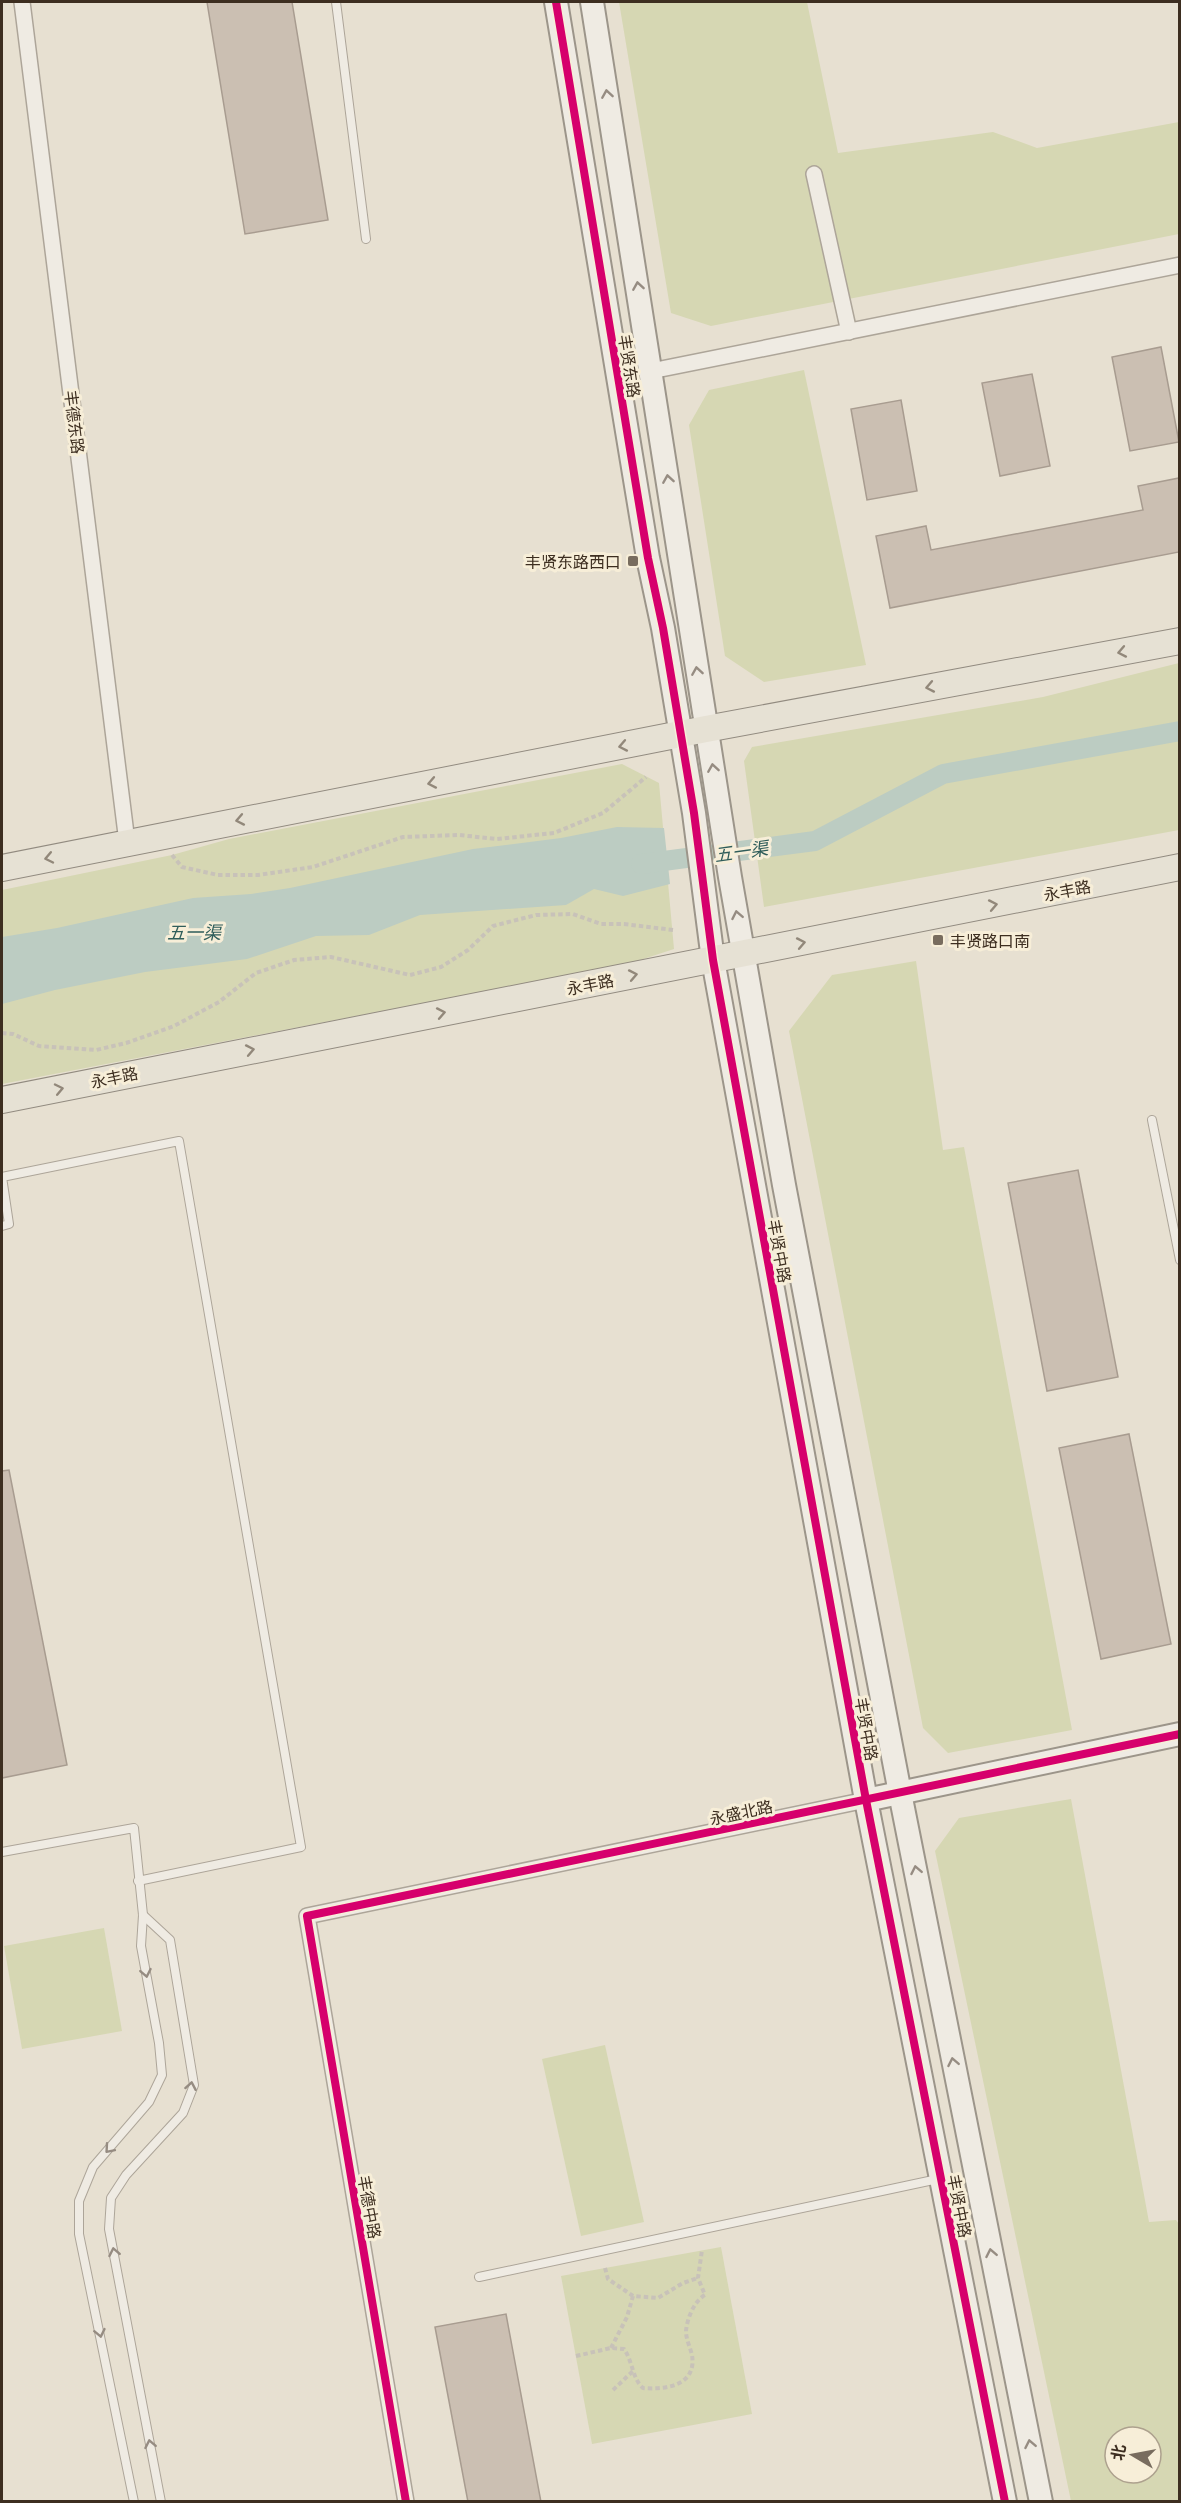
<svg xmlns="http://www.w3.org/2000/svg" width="1181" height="2503" font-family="'Playfair Display','Noto Sans SC',serif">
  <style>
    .green { fill: #d6d7b3; fill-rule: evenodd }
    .water { fill: #bcccc2 }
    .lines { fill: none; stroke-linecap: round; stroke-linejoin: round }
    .canal { stroke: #bcccc2; stroke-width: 20 }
    .building { fill: #cbbfb2; stroke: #a89c90; stroke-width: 1.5 }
    .lane-casing { stroke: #ada599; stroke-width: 10 }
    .street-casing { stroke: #ada599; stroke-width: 18 }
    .secondary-casing { stroke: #9c958a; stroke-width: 26 }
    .primary-casing { stroke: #928b80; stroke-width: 28 }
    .path { stroke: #c8c2b9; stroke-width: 4; stroke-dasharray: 4.5 3; stroke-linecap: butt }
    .lane { stroke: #efebe3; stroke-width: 8 }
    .street { stroke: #efebe3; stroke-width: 15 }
    .secondary { stroke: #efebe3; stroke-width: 22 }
    .primary { stroke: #e6e1d4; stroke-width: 26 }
    .cycleway-casing { stroke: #f7eed8; stroke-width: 11 }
    .cycleway { stroke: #d6006c; stroke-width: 8 }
    .oneway { stroke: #968c82 }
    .oneway2 { stroke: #92887a }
    .poi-dot { fill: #786c5e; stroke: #f7eed8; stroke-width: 2 }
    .labels { text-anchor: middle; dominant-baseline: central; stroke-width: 6; stroke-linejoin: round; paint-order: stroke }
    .street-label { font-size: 16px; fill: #3d2e20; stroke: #f7eed8 }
    .poi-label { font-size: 16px; fill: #3d2e20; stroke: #f7eed8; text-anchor: end }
    .water-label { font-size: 18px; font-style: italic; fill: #2f5d5a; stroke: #f7eed8 }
  </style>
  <rect width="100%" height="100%" fill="#e7e0d1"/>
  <g class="green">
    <path d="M619 2H807L838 153 993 132 1037 148 1179 122V234L711 326 671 313Z"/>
    <path d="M804 370 866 665 764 682 725 656 689 425 709 390Z"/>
    <path d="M1179 663V830L764 907 744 761 752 747 1043 697Z"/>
    <path d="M622 764 659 783 674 949 628 964 2 1084V890L172 855 229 839Z"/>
    <path d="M916 961 943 1150 964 1147 1072 1730 948 1753 923 1728 789 1031 832 975Z"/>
    <path d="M1071 1799 1149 2222 1176 2220 1179 2224V2501H1071L935 1851 959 1818ZM1115 2437H1151V2473H1115Z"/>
    <path d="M104 1928 122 2031 22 2049 4 1946Z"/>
    <path d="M605 2045 644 2222 581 2236 542 2059Z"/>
    <path d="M721 2247 752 2414 592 2444 561 2276Z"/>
  </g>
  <path class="water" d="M617 827 664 828 670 884 623 896 594 889 566 905 420 915 369 935 316 936 247 959 145 972 55 990 2 1004V937L57 928 193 898 251 894 290 888 473 849 561 838Z"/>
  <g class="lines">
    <path class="canal" d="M641 864 815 841 943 774 1180 731"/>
  </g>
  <g class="building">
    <path d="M207 2H292L328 220 245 234Z"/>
    <path d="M1161 347 1179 442 1130 451 1112 357Z"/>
    <path d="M1032 374 1050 466 1000 476 982 383Z"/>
    <path d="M901 400 917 491 867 500 851 409Z"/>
    <path d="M1179 478V552L890 608 876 536 926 526 931 550 1143 510 1138 486Z"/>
    <path d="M1078 1170 1118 1377 1047 1391 1008 1183Z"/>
    <path d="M1129 1434 1171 1644 1101 1659 1059 1448Z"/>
    <path d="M9 1470 67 1765 2 1778V1471Z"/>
    <path d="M506 2314 541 2502H468L435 2327Z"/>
  </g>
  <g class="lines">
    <g class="lane-casing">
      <g id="lane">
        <path d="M336 2 366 239"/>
        <path d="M1152 1120 1180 1260"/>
        <path d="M2 1226 9 1224 2 1177 179 1141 301 1847 138 1881"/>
        <path d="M2 1852 134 1828 143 1915 141 1946 159 2043 162 2075 149 2102 93 2167 79 2201V2234L134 2502"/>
        <path d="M143 1915 170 1940 194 2085 183 2113 126 2175 111 2198 109 2229 161 2502"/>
        <path d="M479 2277 938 2179"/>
      </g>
    </g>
    <g class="street-casing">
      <g id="street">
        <path d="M22 2 127 842"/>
        <path d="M814 174 849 332"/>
        <path d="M651 371 1180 265"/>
        <path d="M406 2502 307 1916 866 1800"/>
      </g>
    </g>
    <g class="secondary-casing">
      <g id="secondary">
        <path d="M556 2 648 558 663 628 694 813 713 960 866 1800 1005 2502"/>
        <path d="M592 2 730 877 784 1185 900 1793 1041 2502"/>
        <path d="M866 1800 1180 1734"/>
      </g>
    </g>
    <g class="primary-casing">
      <g id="primary">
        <path d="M2 868 706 729 1180 641"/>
        <path d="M2 1100 1180 867"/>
      </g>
    </g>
    <g class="path">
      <path d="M172 855 182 867 218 875H258L313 867 403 837 459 835 497 839 554 833 603 813 646 777"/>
      <path d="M2 1033 13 1034 39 1046 96 1050 126 1043 174 1026 219 1002 256 973 294 960 331 957 410 975 441 967 468 950 493 926 536 915 573 914 601 924H624L673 930"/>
      <path d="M605 2268 608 2279 633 2296"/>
      <path d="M611 2348 627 2317 633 2296 658 2298 683 2283 698 2278"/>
      <path d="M576 2356 611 2348 624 2349C633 2362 632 2378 643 2388 667 2390 697 2385 692 2355 690 2347 686 2339 686 2331 687 2319 694 2301 705 2295L698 2278 702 2250"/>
      <path d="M613 2390 633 2371"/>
    </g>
    <use href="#lane" class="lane"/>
    <use href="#street" class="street"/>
    <use href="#secondary" class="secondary"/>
    <use href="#primary" class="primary"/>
    <g class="cycleway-casing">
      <g id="cycleway">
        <path d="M556 2 648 558 663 628 694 813 713 960 866 1800 1005 2502"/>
        <path d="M406 2502 307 1916 1180 1734"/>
      </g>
    </g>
    <use href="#cycleway" class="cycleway"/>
  </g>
  <defs><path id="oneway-chevron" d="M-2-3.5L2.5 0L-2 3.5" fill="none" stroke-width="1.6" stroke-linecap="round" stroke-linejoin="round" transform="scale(1.5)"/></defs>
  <g class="oneway">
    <use href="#oneway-chevron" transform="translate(607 94) rotate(-99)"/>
    <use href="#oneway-chevron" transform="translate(638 286) rotate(-99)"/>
    <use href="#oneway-chevron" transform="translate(668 479) rotate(-99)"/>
    <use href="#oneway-chevron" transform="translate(697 671) rotate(-99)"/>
    <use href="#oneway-chevron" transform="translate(713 768) rotate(-99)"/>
    <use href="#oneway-chevron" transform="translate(737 915) rotate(-101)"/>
    <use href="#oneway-chevron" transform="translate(916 1870) rotate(-101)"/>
    <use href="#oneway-chevron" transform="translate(146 1973) rotate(79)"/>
    <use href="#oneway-chevron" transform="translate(953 2062) rotate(-101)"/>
    <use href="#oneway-chevron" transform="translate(191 2086) rotate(-80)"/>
    <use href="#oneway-chevron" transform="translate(109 2149) rotate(131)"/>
    <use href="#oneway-chevron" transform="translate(114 2252) rotate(-101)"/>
    <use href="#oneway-chevron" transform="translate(991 2253) rotate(-101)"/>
    <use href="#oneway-chevron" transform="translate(100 2333) rotate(78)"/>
    <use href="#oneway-chevron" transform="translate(150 2444) rotate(-101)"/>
    <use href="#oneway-chevron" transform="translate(1030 2444) rotate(-101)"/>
  </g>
  <g class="oneway2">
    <use href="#oneway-chevron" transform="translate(1122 652) rotate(169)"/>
    <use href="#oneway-chevron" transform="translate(930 687) rotate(169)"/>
    <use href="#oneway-chevron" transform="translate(623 746) rotate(169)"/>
    <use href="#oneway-chevron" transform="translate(432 783) rotate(169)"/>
    <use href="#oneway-chevron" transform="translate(240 820) rotate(169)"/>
    <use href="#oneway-chevron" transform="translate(49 858) rotate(168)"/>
    <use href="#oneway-chevron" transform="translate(993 905) rotate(-11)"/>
    <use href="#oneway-chevron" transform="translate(801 943) rotate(-11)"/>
    <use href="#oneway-chevron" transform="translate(633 975) rotate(-11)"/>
    <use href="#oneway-chevron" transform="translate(441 1013) rotate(-11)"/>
    <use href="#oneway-chevron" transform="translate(250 1050) rotate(-11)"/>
    <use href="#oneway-chevron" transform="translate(59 1089) rotate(-12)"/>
  </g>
  <g class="poi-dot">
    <rect x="627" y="555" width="12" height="12" rx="3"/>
    <rect x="932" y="934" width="12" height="12" rx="3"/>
  </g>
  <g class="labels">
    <g class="street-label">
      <text transform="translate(630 366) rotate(81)">丰贤东路</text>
      <text transform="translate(75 422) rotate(83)">丰德东路</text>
      <text transform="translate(1067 890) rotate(-11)">永丰路</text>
      <text transform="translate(590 984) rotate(-11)">永丰路</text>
      <text transform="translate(114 1077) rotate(-12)">永丰路</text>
      <text transform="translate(780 1251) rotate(80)">丰贤中路</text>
      <text transform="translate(867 1729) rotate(80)">丰贤中路</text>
      <text transform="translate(741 1812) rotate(-12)">永盛北路</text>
      <text transform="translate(960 2206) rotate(79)">丰贤中路</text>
      <text transform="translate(370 2207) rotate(80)">丰德中路</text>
    </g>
    <g class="poi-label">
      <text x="621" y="561">丰贤东路西口</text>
      <text x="950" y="940" text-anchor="start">丰贤路口南</text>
    </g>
    <g class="water-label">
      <text transform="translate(741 851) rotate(-8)">五一渠</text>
      <text x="194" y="932">五一渠</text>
    </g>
  </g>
  <rect width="1181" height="2503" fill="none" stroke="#3d2e20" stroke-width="6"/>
  <g transform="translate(1133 2455) rotate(280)"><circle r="28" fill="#f7eed8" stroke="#ada18e" stroke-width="1.5"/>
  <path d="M0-4.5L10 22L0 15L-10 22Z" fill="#786c5e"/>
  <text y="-9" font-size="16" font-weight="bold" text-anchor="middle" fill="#3d2e20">北</text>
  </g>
</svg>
